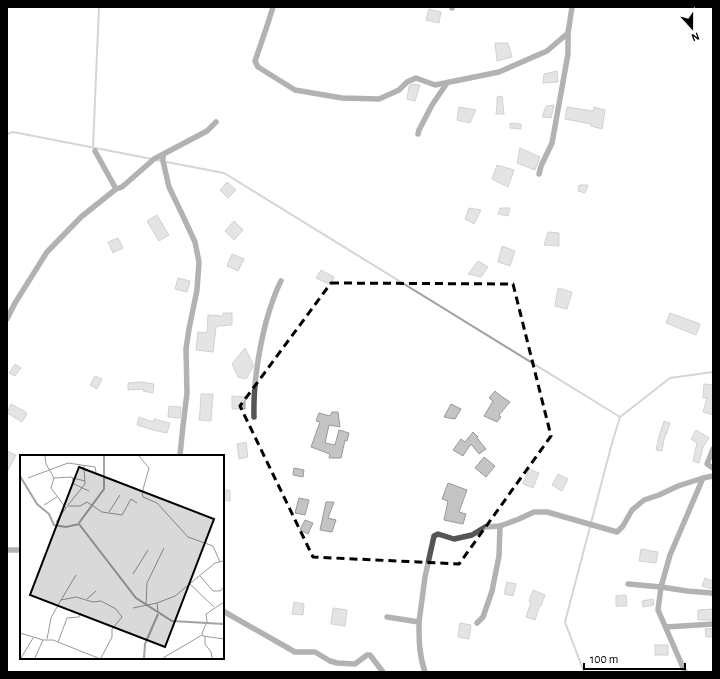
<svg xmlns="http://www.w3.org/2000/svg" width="720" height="679" font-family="'Alegreya Sans',sans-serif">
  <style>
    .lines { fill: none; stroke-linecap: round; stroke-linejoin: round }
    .stream { stroke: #a3a3a3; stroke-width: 2 }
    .building { fill: #c4c4c4; stroke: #999 }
    .minor { stroke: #555; stroke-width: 5.5 }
    .marked { fill: none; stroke: #000; stroke-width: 3; stroke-dasharray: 8 5; stroke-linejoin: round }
    .inset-river { fill: none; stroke: #a3a3a3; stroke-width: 2 }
    .inset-road { fill: none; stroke: #999; stroke-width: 1 }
    .view { fill: #000; fill-opacity: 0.15; stroke: #000; stroke-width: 2 }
    .inset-edge { fill: none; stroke: #000; stroke-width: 2 }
  </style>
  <rect width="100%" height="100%" fill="#fff"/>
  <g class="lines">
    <g class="stream">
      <path d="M7 134 13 132 152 159"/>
      <path d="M93 147 99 7"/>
      <path d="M156 160 224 173 620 417 670 378 713 372"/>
      <path d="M584 672 565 622 612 443 620 417"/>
    </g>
  </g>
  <g class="building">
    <path d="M429 9 441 12 439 23 426 20Z"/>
    <path d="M495 43H508L512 57 497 61Z"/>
    <path d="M557 71 558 82 543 83 544 74Z"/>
    <path d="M412 84 420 85 415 101 407 99 409 86Z"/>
    <path d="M502 96 504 114H496L497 105V97Z"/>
    <path d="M554 105 551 118 542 117 546 106Z"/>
    <path d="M459 107 476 110 470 123 457 120Z"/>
    <path d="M567 107 593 111 594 107 605 110 602 129 591 126V124L565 119Z"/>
    <path d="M510 123 521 124V129L510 128Z"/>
    <path d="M520 148 540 157 535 170 517 163Z"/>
    <path d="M497 165 514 170 508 187 492 179Z"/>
    <path d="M227 182 236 190 228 198 220 190Z"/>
    <path d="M579 185H588L585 193 578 191Z"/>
    <path d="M469 208 481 210 474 224 465 219Z"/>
    <path d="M500 208H510L508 216 498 214Z"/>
    <path d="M157 215 169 235 159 241 147 221Z"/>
    <path d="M234 221 243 230 234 240 225 231Z"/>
    <path d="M548 232 559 233V246L544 245Z"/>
    <path d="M118 238 123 248 113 253 108 242Z"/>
    <path d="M502 246 515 251 510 266 498 262Z"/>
    <path d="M232 254 244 259 238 271 227 266Z"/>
    <path d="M478 261 488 267 481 277 468 274Z"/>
    <path d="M321 270 334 277 331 285 316 278Z"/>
    <path d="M178 278 190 281 187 292 175 289Z"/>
    <path d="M558 288 572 292 567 309 555 306Z"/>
    <path d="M223 313H232V325L218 326 217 327H216L213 352 196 350 198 332 207 333 208 315 223 316Z"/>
    <path d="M670 313 700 324 696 335 666 323Z"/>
    <path d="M245 348 253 364V367L246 379 238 377 232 364Z"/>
    <path d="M15 364 21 368 15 376 9 373Z"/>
    <path d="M95 376 102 379 97 389 90 385Z"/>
    <path d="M141 382 154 384 153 393 143 391 144 389 128 390V383Z"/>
    <path d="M704 384 713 385V415L703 412 707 398H703Z"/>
    <path d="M495 391 501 396 510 402 499 415 501 417 497 422 484 416 493 401 489 398Z"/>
    <path d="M201 394H213L211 421 199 420 200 412Z"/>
    <path d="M232 396 245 397V409H232Z"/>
    <path d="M11 404 26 412V413L27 414 22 422 7 413Z"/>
    <path d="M451 404 461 409 455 419 444 417Z"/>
    <path d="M169 406 181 407 180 418 168 417Z"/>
    <path d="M332 412H338L340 427 329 425 325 443 335 445 339 430 349 433 347 441 345 440 341 458H329L330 454 311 447 320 422 316 421 319 413 330 416Z"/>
    <path d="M139 417 153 422 154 419 170 423 167 433 153 430 137 425Z"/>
    <path d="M664 421 670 423 666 435 665 434 662 451 656 450 659 436Z"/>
    <path d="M696 430 709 438 703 447 699 463 693 461 697 443 691 439Z"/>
    <path d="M473 432 478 437 477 438 486 449 479 454 471 444 463 456 453 450 461 439 465 442Z"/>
    <path d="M246 442 248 457 239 459 237 444Z"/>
    <path d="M7 451 16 455 7 472Z"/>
    <path d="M484 457 495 466 486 477 475 468Z"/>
    <path d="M294 468 304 470 303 477 293 475Z"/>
    <path d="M529 469 539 473 533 488 523 484Z"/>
    <path d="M558 474 568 479 562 491 552 485Z"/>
    <path d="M448 483 467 490 459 512 466 514 463 524 444 520 448 501 442 499Z"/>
    <path d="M223 490H230V501L223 500Z"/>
    <path d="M299 498 309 500 305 515 295 513Z"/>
    <path d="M326 502H334L328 518 336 520 332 532 320 530Z"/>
    <path d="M305 520 313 523 308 534 300 530Z"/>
    <path d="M641 549 658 552 656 563 639 561Z"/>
    <path d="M705 578 713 581 712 589 702 586Z"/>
    <path d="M507 582 516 584 513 596 504 594Z"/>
    <path d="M533 590 545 595 541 606 540 605 535 620 526 617 531 602 529 601Z"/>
    <path d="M626 595 627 606H616V596Z"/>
    <path d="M653 599 654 605 643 607 642 601Z"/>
    <path d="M294 602 304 604 303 615 292 614Z"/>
    <path d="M333 608 347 610 345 626 331 624Z"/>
    <path d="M713 609V620H698V610Z"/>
    <path d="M460 623 471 625 469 639 458 637Z"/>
    <path d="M713 628V637H706L705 629Z"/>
    <rect x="655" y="645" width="13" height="10"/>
  </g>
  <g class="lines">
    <g class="minor">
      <path d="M273 7 267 26 255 61 258 67 295 90 342 98 379 99 399 90 407 82 416 78 435 85 499 72 547 51 568 33 572 7"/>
      <path d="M452 8V7"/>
      <path d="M418 134 419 130 432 105 447 83"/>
      <path d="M163 155V161L169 187 182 214 195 242 199 262 197 290 189 329 186 349 187 393 183 426 180 455"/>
      <path d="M539 174 541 166 552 143 568 54V33"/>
      <path d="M116 189 122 187 154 159 207 131 216 122"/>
      <path d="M7 319 15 303 47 252 81 217 116 189 95 151"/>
      <path d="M254 417C253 384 258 354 266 322 270 308 274 294 281 281"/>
      <path d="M713 449 707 464 713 468"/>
      <path d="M7 550H21"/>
      <path d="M628 584 661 587 687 591 712 593 713 594"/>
      <path d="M223 611 295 652H315L330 661 337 663 355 664 367 655H370L383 672"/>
      <path d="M387 617 419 622 425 577 434 536 438 534 454 539 472 535 485 527 500 526 519 519 534 512H547L617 532 623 526 632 510 644 500 659 495 678 486 703 478"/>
      <path d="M419 622C419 640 419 655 425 672"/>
      <path d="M477 623 483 617 492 591 499 556 500 526"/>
      <path d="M666 627 713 624"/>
      <path d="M685 672 658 610 661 587 670 555 703 478 713 476"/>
    </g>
  </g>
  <path d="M0 0H720V679H0ZM331 283 513 284 551 436 459 564 313 557 240 406Z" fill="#fff" fill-opacity=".55" fill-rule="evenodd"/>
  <path class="marked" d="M331 283 513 284 551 436 459 564 313 557 240 406Z"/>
  <g transform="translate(20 455)">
    <rect width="204" height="204" fill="#fff"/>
    <path class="inset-river" d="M0 21 17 49 29 59 34 70 46 72 59 69 116 143 152 166 204 169M59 68 84 34V1M124 203 125 189 138 159"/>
    <path class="inset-road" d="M25 1 26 9 34 23 31 33 46 53 36 67M119 1 129 13 122 38 123 42 137 48 168 82 193 91 200 107M8 23 48 8 75 12 76 17M34 23 52 22 54 29 69 36M53 23 65 26M24 50 37 42M48 50 65 29 64 11M47 51H60L67 47 82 57 102 60 111 44 117 48M89 57 100 40M113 119 128 95M180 121 193 136H200L204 132M170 129 194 152M67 144 76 136M41 145 56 120M204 147 186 159 187 167 182 178 183 181 204 184M126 151 127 128 144 93M113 153 137 148M138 157 137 148 155 141 195 108 204 106M0 178 23 185H33L78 203M185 181V189L191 197 192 203M27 184 31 163 41 145 56 142 73 147 81 146 96 154 102 162 92 174V182L81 203M38 187 47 163 59 162 61 158M1 203 13 183M15 203 23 185M143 203 182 180"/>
    <path class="view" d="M59 12 194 64 145 192 10 140Z"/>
    <rect width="204" height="204" class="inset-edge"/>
  </g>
  <rect width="720" height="679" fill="none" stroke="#000000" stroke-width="16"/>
  <g transform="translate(692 28) rotate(159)" stroke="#ffffff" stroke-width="3" paint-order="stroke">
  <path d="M0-3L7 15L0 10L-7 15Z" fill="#000000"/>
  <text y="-6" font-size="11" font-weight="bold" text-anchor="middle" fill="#000000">N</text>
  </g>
  <path d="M584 663v6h101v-6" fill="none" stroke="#000000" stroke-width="2"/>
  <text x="590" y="663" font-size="12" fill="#000000" stroke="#ffffff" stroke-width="3" paint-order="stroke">100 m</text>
</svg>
